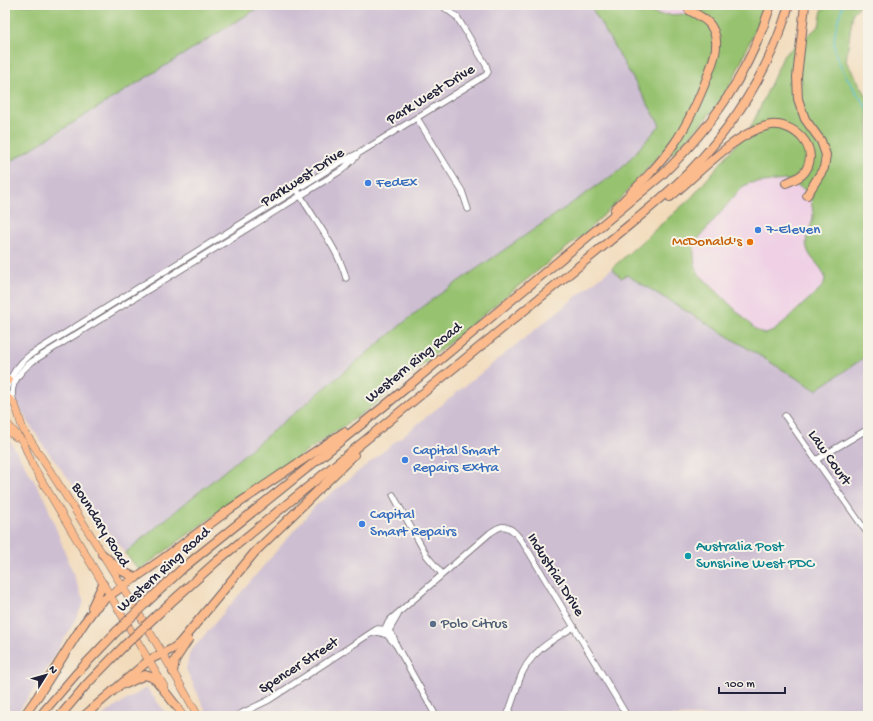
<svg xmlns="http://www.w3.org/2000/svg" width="873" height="721" font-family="'Gochi Hand',sans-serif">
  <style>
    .built { fill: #efd0e5 }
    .industrial { fill: #cdbed2 }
    .green { fill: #97c26f; stroke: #5c7255; fill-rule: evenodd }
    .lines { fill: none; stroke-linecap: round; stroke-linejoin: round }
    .stream { stroke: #52bfca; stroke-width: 1.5 }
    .minor-casing { stroke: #6b6368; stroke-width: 7 }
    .major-casing { stroke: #6b6368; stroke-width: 8 }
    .highway-casing { stroke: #6b6368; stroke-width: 10 }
    .minor { stroke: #fff; stroke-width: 5.5 }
    .major { stroke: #fbbb8d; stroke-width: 7 }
    .highway { stroke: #fbbb8d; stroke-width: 8 }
    .highway-bridge-casing { stroke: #6b6368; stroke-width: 10; stroke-linecap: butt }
    .highway-bridge { stroke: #fbbb8d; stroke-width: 8 }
    .shop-dot { fill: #3f7fe0; stroke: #f7f3e8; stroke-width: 1.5 }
    .food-dot { fill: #e8710a; stroke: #f7f3e8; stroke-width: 1.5 }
    .culture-dot { fill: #0f9aa8; stroke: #f7f3e8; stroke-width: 1.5 }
    .service-dot { fill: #5c6f8a; stroke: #f7f3e8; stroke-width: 1.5 }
    .labels { text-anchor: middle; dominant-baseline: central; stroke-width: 4; stroke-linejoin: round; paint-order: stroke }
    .street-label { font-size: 15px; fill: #22223b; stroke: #f7f3e8 }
    .shop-label { font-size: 15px; fill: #366cbe; stroke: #f7f3e8; text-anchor: start }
    .food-label { font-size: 15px; fill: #c56008; stroke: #f7f3e8; text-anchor: end }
    .culture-label { font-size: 15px; fill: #0d838f; stroke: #f7f3e8; text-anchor: start }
    .service-label { font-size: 15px; fill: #4e5e75; stroke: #f7f3e8; text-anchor: start }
  </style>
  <rect width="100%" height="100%" fill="#f7f3e8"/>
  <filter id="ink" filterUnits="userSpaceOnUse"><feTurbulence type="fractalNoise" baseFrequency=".025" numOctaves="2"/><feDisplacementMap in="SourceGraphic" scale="8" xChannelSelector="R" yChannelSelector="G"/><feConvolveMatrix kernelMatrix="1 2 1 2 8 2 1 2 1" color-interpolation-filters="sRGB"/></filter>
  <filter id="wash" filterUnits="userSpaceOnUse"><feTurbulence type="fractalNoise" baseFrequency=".012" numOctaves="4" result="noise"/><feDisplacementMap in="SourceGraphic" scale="16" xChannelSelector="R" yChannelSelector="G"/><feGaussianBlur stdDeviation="0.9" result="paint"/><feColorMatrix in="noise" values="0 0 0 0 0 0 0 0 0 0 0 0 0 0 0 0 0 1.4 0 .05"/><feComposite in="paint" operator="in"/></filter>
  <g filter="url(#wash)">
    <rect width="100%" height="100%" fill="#f2dbbb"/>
    <g class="built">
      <path d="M645 5H701L698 10 689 14 658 15Z"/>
      <path d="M787 180 811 194V203L813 219 807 234 806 247 824 273 825 280 821 288 774 331 765 334 756 330 702 278 695 264 694 247 699 238 742 187 749 183Z"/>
    </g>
    <g class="industrial">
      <path d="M263 5H590L661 125 620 170 430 301 125 553 42 444 5 384V164Z"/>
      <path d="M612 268 620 278 627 275 816 390 868 355V716H208L186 669 190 652 314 507Z"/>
      <path d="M5 433 44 497 84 602 73 624 33 691 15 716H5Z"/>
      <path d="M146 688 169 716H101Z"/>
    </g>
    <g class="green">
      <path d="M5 5H263L5 165Z"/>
      <path d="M590 5H645L658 15 689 14 698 10 701 5H764L761 16 742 60 727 92 704 121 674 153 663 151 624 195 583 235 507 295 374 405 212 517 139 570 125 553 430 301 620 170 660 125Z"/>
      <path d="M823 5H861L853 12 846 61 868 98V355L816 390 627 275 621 278 612 268 692 197 751 127 784 55 819 26ZM787 180 811 193C810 202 814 210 813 218 811 229 804 237 807 248 810 263 834 272 821 288L774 331 765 334 756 330 699 274 695 264 694 255V247L699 238 742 187 750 183Z"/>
    </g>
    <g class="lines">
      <path class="stream" d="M843 5C838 19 832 36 835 51 839 69 858 94 868 110"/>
    </g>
  </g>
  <g filter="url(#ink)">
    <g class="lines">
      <g class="minor-casing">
        <g id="minor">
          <path d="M417 118 462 191 468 209"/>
          <path d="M299 193C314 220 338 248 346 278"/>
          <path d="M5 391C10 376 17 365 30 355L339 163 361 152 486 75 488 72 486 65 457 17 445 8"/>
          <path d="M14 402C7 386 21 370 33 361L342 170 356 157"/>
          <path d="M785 416 868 534"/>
          <path d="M816 460 868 429"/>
          <path d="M393 495 427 556 442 574"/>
          <path d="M373 633 378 632 387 635 396 645 436 716"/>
          <path d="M386 633 390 629 398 615"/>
          <path d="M385 634 386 626 390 620 490 533C493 531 497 528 501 527 514 525 523 544 529 552L627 716"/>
          <path d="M236 716 269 700 377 629C389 628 394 635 396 645"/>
          <path d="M507 716C512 704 515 693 519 681 528 653 550 641 574 627"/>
        </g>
      </g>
      <g class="major-casing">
        <g id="major">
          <path d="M5 383 9 380"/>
          <path d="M5 397C18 400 18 418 23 429 84 523 144 618 198 716"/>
          <path d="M5 421 23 442 33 466 164 686"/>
          <path d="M5 432 12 434 16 437"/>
          <path d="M175 704 183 716"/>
        </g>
      </g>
      <g class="highway-casing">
        <g id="highway">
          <path d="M805 5 797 77 798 99 805 119 821 141 826 155 824 168 807 195"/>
          <path d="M670 197C696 176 738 130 771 125 793 122 820 147 806 170 802 177 793 180 786 183"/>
          <path d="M615 209C636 188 657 168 674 144 688 124 698 101 707 78 713 61 722 43 711 26 706 18 697 15 689 10"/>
          <path d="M102 554 122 571 136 578"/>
          <path d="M145 604 183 568 388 403 662 175C714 124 748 75 771 5"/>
          <path d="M92 607 103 584"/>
          <path d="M159 613 217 561 628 226C649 209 669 192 688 173 734 126 770 69 789 5"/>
          <path d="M82 626 95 608 106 598 164 558 230 509 344 432"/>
          <path d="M173 672 175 660 188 640"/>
          <path d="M126 684 145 675 151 677 156 680 177 707"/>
          <path d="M24 716 38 696 84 623"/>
          <path d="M40 716 76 674 117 631"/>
          <path d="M60 716 87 684 125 645"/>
          <path d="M84 716 149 660 172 649 179 644 255 552 354 455"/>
        </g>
      </g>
      <use href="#minor" class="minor"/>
      <use href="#major" class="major"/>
      <use href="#highway" class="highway"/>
      <g class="highway-bridge-casing">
        <g id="highway-bridge">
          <path d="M117 631 145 604"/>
          <path d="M125 645 159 613"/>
        </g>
      </g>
      <use href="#highway-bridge" class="highway-bridge"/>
    </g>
  </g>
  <g class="shop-dot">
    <circle cx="368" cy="183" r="4"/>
    <circle cx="758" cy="230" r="4"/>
    <circle cx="405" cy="460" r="4"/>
    <circle cx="362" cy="524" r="4"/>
  </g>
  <circle class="food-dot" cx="750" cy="242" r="4"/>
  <circle class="culture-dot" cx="688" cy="556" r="4"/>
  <circle class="service-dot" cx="433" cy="624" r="4"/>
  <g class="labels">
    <g class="street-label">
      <text transform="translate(431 95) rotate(-32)">Park West Drive</text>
      <text transform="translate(303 178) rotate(-33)">Parkwest Drive</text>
      <text transform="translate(414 363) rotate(-39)">Western Ring Road</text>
      <text transform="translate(829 458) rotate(55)">Law Court</text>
      <text transform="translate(100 525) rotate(58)">Boundary Road</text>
      <text transform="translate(164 570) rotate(-42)">Western Ring Road</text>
      <text transform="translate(555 575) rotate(58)">Industrial Drive</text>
      <text transform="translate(299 666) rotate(-33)">Spencer Street</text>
    </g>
    <g class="shop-label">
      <text x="376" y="183">FedEx</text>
      <text x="766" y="230">7-Eleven</text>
      <text x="413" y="451">Capital Smart<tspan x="413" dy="17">Repairs Extra</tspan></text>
      <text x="370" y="515">Capital<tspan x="370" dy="17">Smart Repairs</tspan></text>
    </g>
    <g class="food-label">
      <text x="742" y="242">McDonald's</text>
    </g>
    <g class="culture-label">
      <text x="696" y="547">Australia Post<tspan x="696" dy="17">Sunshine West PDC</tspan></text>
    </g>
    <g class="service-label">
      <text x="441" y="624">Polo Citrus</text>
    </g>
  </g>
  <rect width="873" height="721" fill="none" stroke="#f7f3e8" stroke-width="20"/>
  <g transform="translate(46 675) rotate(53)" stroke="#f7f3e8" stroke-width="3" paint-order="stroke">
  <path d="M0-3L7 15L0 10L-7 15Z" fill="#22223b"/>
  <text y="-6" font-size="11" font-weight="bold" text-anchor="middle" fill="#22223b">N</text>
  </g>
  <path d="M719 687v6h66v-6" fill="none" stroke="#22223b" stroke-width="2"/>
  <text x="725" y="687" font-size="12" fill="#22223b" stroke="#f7f3e8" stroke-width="3" paint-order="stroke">100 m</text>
</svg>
